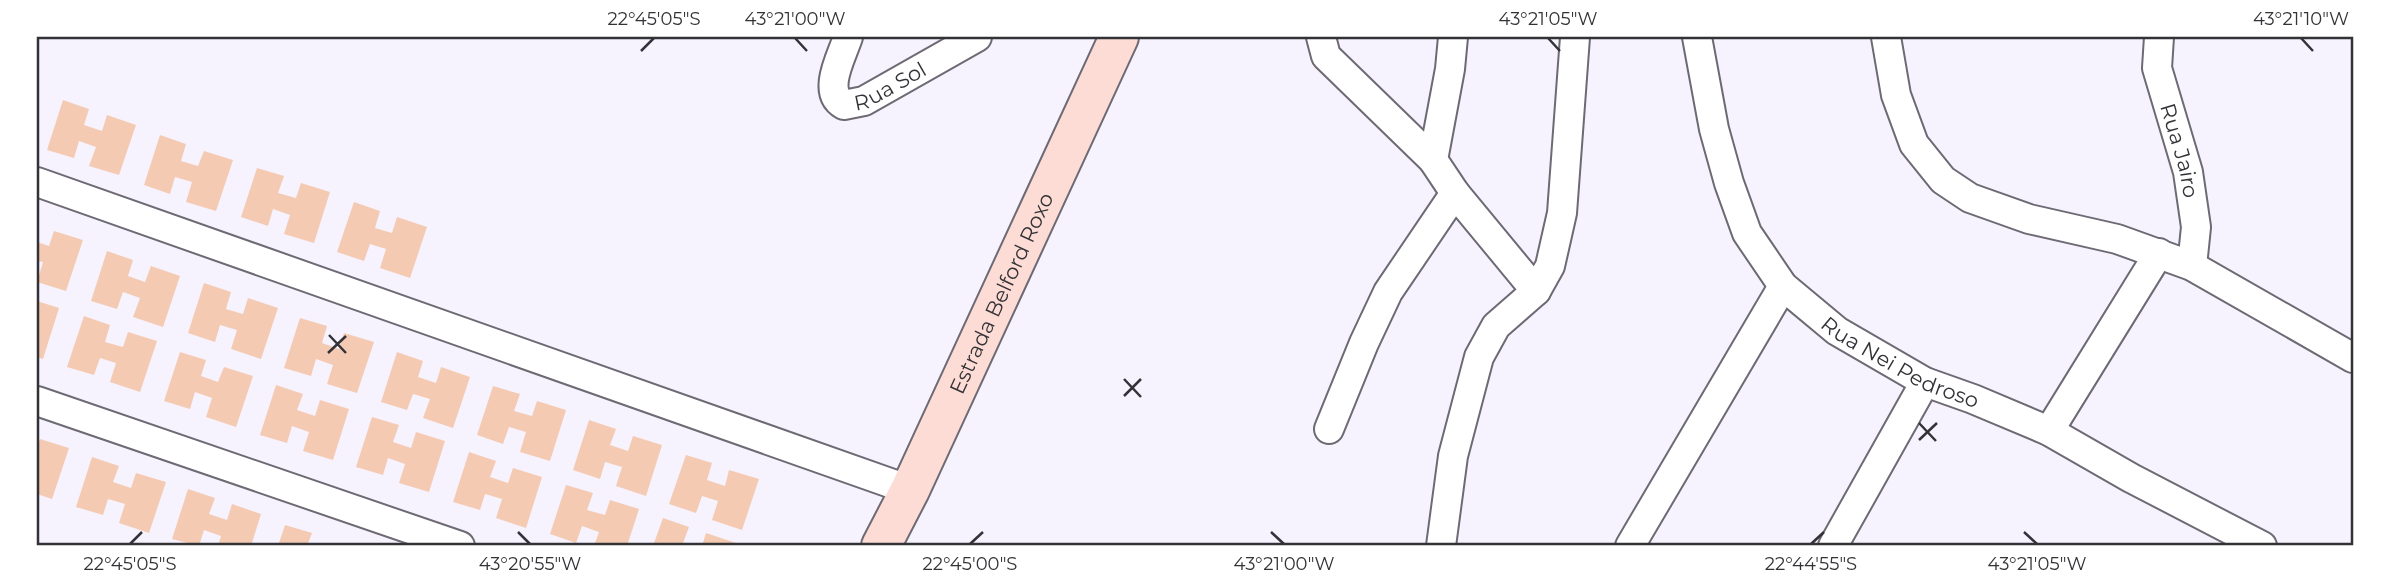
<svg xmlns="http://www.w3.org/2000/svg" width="2390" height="583" font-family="Montserrat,sans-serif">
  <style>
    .building { fill: #f5cab2 }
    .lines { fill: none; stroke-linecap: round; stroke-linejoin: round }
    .street-casing { stroke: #6d6a74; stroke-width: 32 }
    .secondary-casing { stroke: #6d6a74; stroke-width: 42 }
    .street { stroke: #fff; stroke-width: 28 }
    .secondary { stroke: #fddcd6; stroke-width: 38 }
    .ticks { fill: none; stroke: #333236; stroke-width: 2.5 }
    .labels { text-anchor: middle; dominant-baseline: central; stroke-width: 5; stroke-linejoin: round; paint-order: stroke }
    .street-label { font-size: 21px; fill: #333236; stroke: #fff }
    .neatline { fill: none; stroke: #333236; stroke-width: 2.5 }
    .ticks-label { font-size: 18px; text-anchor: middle; fill: #333236 }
  </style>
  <rect width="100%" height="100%" fill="#f6f3ff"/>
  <g class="building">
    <path d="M63 100 89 109 84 125 102 131 107 115 136 125 119 175 89 166 96 147 79 141 74 158 47 150Z"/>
    <path d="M160 135 186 144 181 161 198 166 204 151 233 160 216 211 186 202 192 182 175 177 170 194 144 185Z"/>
    <path d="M257 168 284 176 278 193 296 198 301 183 330 192 314 243 284 234 290 215 273 209 268 226 241 217Z"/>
    <path d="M354 202 380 211 375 228 392 233 397 217 427 227 410 278 380 268 386 249 370 244 364 261 337 252Z"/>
    <path d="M54 231 83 240 66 291 37 282 43 262 37 261V242L49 246Z"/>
    <path d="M107 251 133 260 128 276 145 282 151 266 180 276 163 327 133 317 140 298 123 292 117 309 91 301Z"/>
    <path d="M204 283 231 292 226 309 243 314 248 298 278 308 261 359 231 349 237 330 220 325 215 342 188 333Z"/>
    <path d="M37 301 59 308 43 359 37 357Z"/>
    <path d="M84 316 110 325 105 342 123 347 128 332 157 341 140 392 110 382 116 363 100 358 94 375 67 367Z"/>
    <path d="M300 318 327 326 322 343 339 349 344 333 374 342 357 393 327 384 333 365 316 359 311 376 284 368Z"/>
    <path d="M180 352 206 360 201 376 218 382 224 367 253 376 236 427 206 417 212 398 195 392 190 409 164 401Z"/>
    <path d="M397 352 423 361 418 377 436 383 441 367 470 377 453 428 423 418 430 399 413 394 407 410 381 402Z"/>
    <path d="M276 385 303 394 297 410 315 416 320 400 349 409 333 460 303 451 309 432 292 426 287 443 260 435Z"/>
    <path d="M493 386 520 394 514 411 532 416 537 401 566 410 550 461 520 452 526 432 509 427 503 444 477 435Z"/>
    <path d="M372 417 399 425 393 442 411 448 416 432 445 441 429 492 399 483 405 464 388 458 383 475 356 467Z"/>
    <path d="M589 420 616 429 610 445 628 451 633 436 662 445 646 496 616 486 622 467 605 462 600 479 573 470Z"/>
    <path d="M40 439 69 448 52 499 37 494V448Z"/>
    <path d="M469 452 496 461 490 477 508 483 513 468 542 477 526 528 496 518 502 499 485 494 480 510 453 502Z"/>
    <path d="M686 455 712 463 707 480 725 486 729 470 759 479 742 530 712 520 718 501 702 496 696 513 669 504Z"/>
    <path d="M92 457 119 466 113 482 131 488 136 473 166 482 149 533 119 523 125 504 108 499 103 515 76 507Z"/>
    <path d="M566 485 593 493 587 510 605 515 610 500 639 509 627 546H594L599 532 582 526 576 543 550 534Z"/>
    <path d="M188 489 215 498 209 514 227 520 232 504 261 514 251 546H218L221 536 204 530 199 546 172 539Z"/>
    <path d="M663 518 689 527 683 543 690 546H653Z"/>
    <path d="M285 525 312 533 307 546H278Z"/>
    <path d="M706 533 736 543 735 546H702Z"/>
  </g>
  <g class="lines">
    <g class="street-casing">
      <g id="street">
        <path id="s1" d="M848 37C842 56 821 92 844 105L864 101 977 37"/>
        <path d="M1321 37 1326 56 1433 160"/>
        <path id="s2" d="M1697 37 1714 129 1729 183 1747 233 1783 286 1837 331 1925 382 1973 399 2049 431 2131 478 2262 546"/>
        <path d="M1886 37 1896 95 1914 144 1943 180 1970 198 2029 219 2117 239 2192 266 2353 358"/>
        <path id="s3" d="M2159 37 2157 68 2188 172 2196 227 2192 266"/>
        <path d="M37 182 910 490"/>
        <path d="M1455 193 1536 291"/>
        <path d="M37 401 460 546"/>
        <path d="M1329 429 1364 343 1388 292 1455 193 1433 160 1450 69 1453 37"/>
        <path d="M2049 431 2159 253"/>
        <path d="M1441 546 1453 456 1479 357 1496 326 1536 291 1550 266 1562 213 1575 37"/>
        <path d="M1630 546 1783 286"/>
        <path d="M1833 546 1925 382"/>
      </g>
    </g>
    <g class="secondary-casing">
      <g id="secondary">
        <path id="s4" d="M881 546 910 490 1119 37"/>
      </g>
    </g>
    <use href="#street" class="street"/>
    <use href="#secondary" class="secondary"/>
  </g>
  <path class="ticks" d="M795 38 807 51M1548 38 1560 51M2301 38 2313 51M641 51 654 38M329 335 346 353M328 353 346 336M1124 379 1141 397M1124 396 1141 379M1919 423 1936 441M1919 440 1937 423M518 532 530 544M1271 532 1284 544M2024 532 2037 544M130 544 142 532M970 544 983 532M1811 544 1824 532"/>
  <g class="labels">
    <g class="street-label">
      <text stroke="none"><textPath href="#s1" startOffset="124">Rua Sol</textPath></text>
      <text stroke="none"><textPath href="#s3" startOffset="117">Rua Jairo</textPath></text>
      <text stroke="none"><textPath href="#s4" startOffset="280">Estrada Belford Roxo</textPath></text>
      <text stroke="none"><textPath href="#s2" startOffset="408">Rua Nei Pedroso</textPath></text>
    </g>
  </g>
  <rect width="2390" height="583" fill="none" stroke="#ffffff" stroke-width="77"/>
  <rect x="38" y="38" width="2314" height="506" class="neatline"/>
  <g class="ticks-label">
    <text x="654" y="25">22°45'05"S</text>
    <text x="795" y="25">43°21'00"W</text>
    <text x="1548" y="25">43°21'05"W</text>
    <text x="2301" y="25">43°21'10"W</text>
    <text x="130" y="570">22°45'05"S</text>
    <text x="530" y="570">43°20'55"W</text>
    <text x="970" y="570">22°45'00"S</text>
    <text x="1284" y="570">43°21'00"W</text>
    <text x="1811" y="570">22°44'55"S</text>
    <text x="2037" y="570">43°21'05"W</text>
  </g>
</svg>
